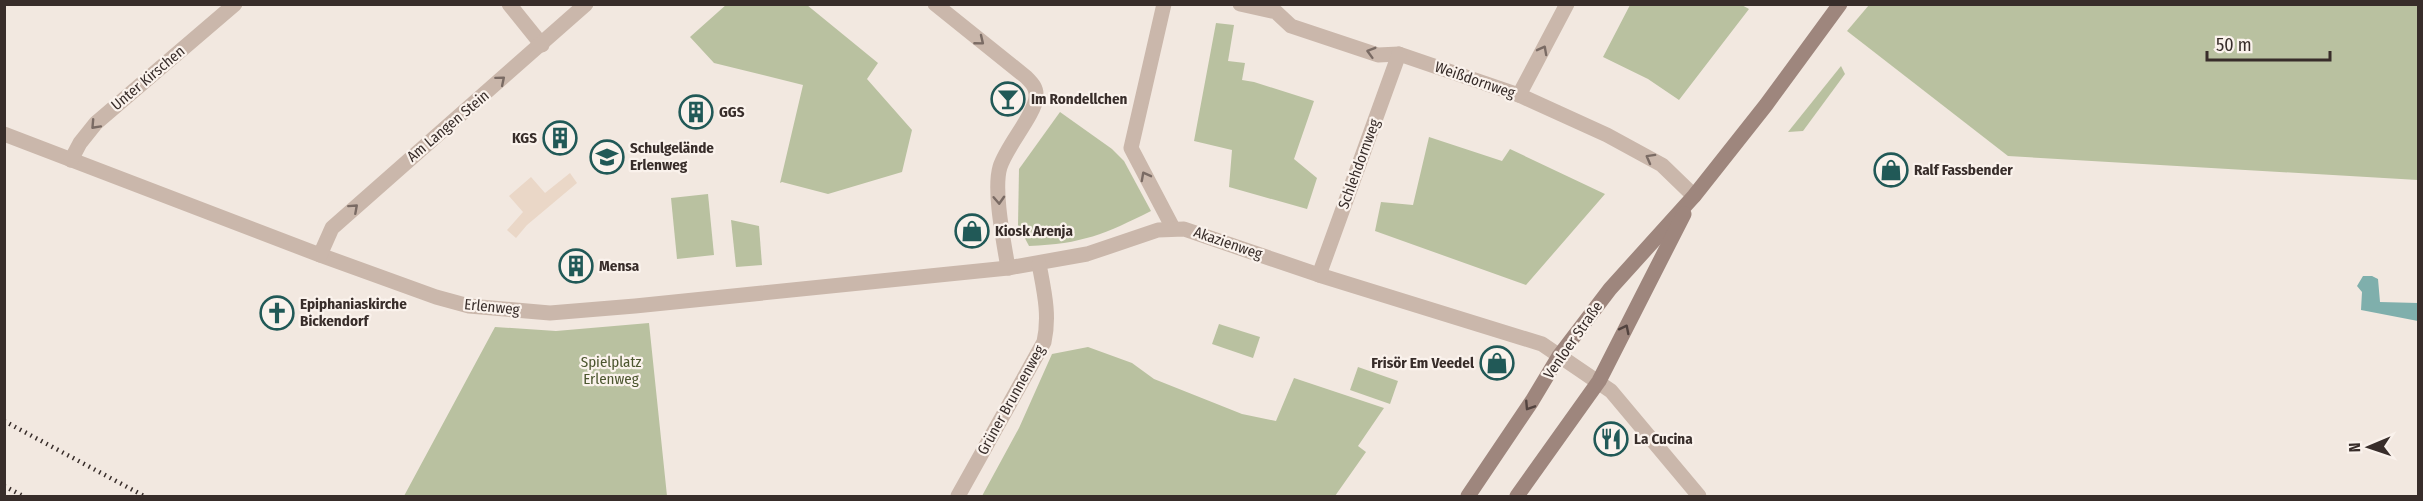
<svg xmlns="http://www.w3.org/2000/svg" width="2423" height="501" font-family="'Fira Sans Condensed',sans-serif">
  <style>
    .green { fill: #b9c1a0 }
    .plaza { fill: #ead7c7 }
    .water { fill: #7fafac }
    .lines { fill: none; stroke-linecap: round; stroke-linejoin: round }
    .street { stroke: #cab7ab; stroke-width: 15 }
    .secondary { stroke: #9e867d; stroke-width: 15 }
    .rail { stroke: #382d2a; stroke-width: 4.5; stroke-dasharray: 1.5 4.5; stroke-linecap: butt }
    .oneway { stroke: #7a6b64 }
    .oneway2 { stroke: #52433f }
    .labels { text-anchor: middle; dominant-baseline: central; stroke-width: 4.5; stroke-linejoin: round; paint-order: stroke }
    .street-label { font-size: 15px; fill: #382d2a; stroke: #faf2ec }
    .poi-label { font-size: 15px; font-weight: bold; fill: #382d2a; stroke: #faf2ec; text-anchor: start }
    .park-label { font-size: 15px; fill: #4c562f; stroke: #faf2ec }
  </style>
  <rect width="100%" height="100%" fill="#f2e8e0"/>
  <g class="green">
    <path d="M727 4 807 5 878 63 867 79 912 130 902 172 828 194 782 182 780 183 803 85 714 63 690 37Z"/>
    <path d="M1740 4 1749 9 1679 100 1648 79 1603 57 1630 5Z"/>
    <path d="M1869 5H2418V180L2008 156 1847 31Z"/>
    <path d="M1216 23 1234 25 1228 61 1245 63 1242 80 1254 82 1314 101 1294 159 1317 178 1307 209 1229 187 1232 150 1194 141Z"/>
    <path d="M1841 66 1845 74 1803 131 1788 132Z"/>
    <path d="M1060 112 1112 149 1124 161 1151 211C1105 234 1082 244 1029 246L1018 225 1019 169Z"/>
    <path d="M1429 137 1502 161 1510 149 1605 194 1526 285 1375 231 1381 202 1413 205Z"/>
    <path d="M708 194 714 255 677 259 671 198Z"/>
    <path d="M731 220 759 226 762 265 736 267Z"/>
    <path d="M649 323 667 496H404L495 327 556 331Z"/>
    <path d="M1219 324 1260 337 1253 358 1212 344Z"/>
    <path d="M1088 347 1132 363 1154 379 1242 414 1276 421 1294 378 1384 408 1358 446 1366 452 1335 496H982L1019 428 1052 354Z"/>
    <path d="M1358 367 1398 381 1390 404 1350 390Z"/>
  </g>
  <path class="plaza" d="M570 173 577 183 527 225 516 238 507 230 523 212 509 196 531 177 545 193Z"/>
  <path class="water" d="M2363 276H2372L2378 279 2380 302 2418 303V321L2361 310 2362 292 2357 286Z"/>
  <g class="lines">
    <g class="street">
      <path d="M509 4 542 45"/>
      <path d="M935 4 1026 77C1032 83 1037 88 1036 97 1035 115 1007 145 1000 167 993 190 1004 243 1008 268"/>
      <path d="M1164 4 1131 148 1173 228"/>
      <path d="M1240 4 1276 12 1291 26 1378 55 1399 54 1519 95 1607 135 1662 165 1694 196"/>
      <path d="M1519 95 1567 4"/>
      <path d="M4 134 320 255 436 297 469 306 550 313 635 306 1008 268 1087 254 1158 230 1184 229 1319 275 1542 344 1611 391 1699 496"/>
      <path d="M71 160 80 143 96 123 235 4"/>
      <path d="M320 255 332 228 586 4"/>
      <path d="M1319 275 1399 54"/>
      <path d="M958 496 1044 342C1050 315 1044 291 1039 264"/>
    </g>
    <g class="secondary">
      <path d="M1468 496 1532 401 1559 356 1610 289 1694 196 1766 105 1840 4"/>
      <path d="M1517 496 1599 381 1684 214"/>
    </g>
    <g class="rail">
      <path d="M4 421 144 496"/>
      <path d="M4 486 23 496"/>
    </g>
  </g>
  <defs><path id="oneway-chevron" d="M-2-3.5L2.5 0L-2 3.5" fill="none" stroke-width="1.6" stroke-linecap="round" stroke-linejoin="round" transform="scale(1.5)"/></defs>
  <g class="oneway">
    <use href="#oneway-chevron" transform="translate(980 41) rotate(39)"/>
    <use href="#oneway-chevron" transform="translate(1543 50) rotate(-62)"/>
    <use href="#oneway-chevron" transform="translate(1371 52) rotate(-164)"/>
    <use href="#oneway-chevron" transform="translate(501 80) rotate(-40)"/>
    <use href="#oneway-chevron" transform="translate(95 125) rotate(133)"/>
    <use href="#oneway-chevron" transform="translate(1650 158) rotate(-151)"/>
    <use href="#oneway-chevron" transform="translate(1145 176) rotate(-118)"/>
    <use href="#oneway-chevron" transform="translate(999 200) rotate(87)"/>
    <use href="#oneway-chevron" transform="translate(354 208) rotate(-42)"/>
  </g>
  <g class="oneway2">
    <use href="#oneway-chevron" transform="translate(1625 329) rotate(-63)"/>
    <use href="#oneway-chevron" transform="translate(1529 406) rotate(123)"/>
  </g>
  <defs>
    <g id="bar-ring" transform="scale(1.725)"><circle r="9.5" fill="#faf2ec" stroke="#215957" stroke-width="1.5"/><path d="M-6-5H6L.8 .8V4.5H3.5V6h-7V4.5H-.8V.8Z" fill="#215957"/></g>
    <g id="building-ring" transform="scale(1.725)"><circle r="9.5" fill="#faf2ec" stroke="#215957" stroke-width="1.5"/><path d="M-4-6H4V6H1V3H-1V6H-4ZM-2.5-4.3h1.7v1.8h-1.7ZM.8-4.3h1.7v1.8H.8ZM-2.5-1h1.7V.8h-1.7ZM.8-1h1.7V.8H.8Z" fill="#215957"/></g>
    <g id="school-ring" transform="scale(1.725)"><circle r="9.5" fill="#faf2ec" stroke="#215957" stroke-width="1.5"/><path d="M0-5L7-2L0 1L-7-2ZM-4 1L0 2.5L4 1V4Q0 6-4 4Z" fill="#215957"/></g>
    <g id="shop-ring" transform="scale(1.725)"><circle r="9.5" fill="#faf2ec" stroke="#215957" stroke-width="1.5"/><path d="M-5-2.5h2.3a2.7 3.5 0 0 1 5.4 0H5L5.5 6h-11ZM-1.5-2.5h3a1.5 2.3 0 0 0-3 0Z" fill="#215957"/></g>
    <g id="church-ring" transform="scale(1.725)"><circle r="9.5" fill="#faf2ec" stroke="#215957" stroke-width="1.5"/><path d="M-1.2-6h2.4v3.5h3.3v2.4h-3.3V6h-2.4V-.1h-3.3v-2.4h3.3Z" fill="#215957"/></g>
    <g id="restaurant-ring" transform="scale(1.725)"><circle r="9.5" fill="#faf2ec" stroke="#215957" stroke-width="1.5"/><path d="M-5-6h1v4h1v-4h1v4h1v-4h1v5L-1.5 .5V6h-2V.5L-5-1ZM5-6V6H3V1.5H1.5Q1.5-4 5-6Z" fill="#215957"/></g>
  </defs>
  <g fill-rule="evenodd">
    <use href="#bar-ring" x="1008" y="99"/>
    <use href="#building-ring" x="696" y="112"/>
    <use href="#building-ring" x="560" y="138"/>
    <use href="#school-ring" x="607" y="157"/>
    <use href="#shop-ring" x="1891" y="170"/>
    <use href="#shop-ring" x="972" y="231"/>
    <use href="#building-ring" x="576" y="266"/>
    <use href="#church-ring" x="277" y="313"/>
    <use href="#shop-ring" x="1497" y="363"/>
    <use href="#restaurant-ring" x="1611" y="439"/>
  </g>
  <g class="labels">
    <g class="street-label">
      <text transform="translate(148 78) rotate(-40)">Unter Kirschen</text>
      <text transform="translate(1475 80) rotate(19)">Weißdornweg</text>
      <text transform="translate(448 126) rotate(-40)">Am Langen Stein</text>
      <text transform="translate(1359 164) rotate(-70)">Schlehdornweg</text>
      <text transform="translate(1228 243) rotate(19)">Akazienweg</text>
      <text transform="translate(492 307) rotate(6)">Erlenweg</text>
      <text transform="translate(1573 340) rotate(-55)">Venloer Straße</text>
      <text transform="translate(1011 400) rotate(-61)">Grüner Brunnenweg</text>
    </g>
    <g class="poi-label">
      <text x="1031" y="99">Im Rondellchen</text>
      <text x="719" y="112">GGS</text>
      <text x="537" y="138" text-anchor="end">KGS</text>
      <text x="630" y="148">Schulgelände<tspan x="630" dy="17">Erlenweg</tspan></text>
      <text x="1914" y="170">Ralf Fassbender</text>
      <text x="995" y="231">Kiosk Arenja</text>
      <text x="599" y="266">Mensa</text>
      <text x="300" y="304">Epiphaniaskirche<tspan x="300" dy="17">Bickendorf</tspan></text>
      <text x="1474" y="363" text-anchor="end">Frisör Em Veedel</text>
      <text x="1634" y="439">La Cucina</text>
    </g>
    <g class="park-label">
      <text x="611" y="362">Spielplatz<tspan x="611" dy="17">Erlenweg</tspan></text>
    </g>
  </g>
  <rect width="2423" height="501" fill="none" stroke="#382d2a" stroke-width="12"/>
  <g transform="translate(2369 447) rotate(268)" stroke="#faf2ec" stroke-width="4.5" paint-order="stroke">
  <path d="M0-4.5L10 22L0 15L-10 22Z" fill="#382d2a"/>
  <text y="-9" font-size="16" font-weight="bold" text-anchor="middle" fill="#382d2a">N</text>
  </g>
  <path d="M2207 51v9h123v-9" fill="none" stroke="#382d2a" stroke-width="3"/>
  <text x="2216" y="51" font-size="18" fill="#382d2a" stroke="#faf2ec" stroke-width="4.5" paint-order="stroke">50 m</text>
</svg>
